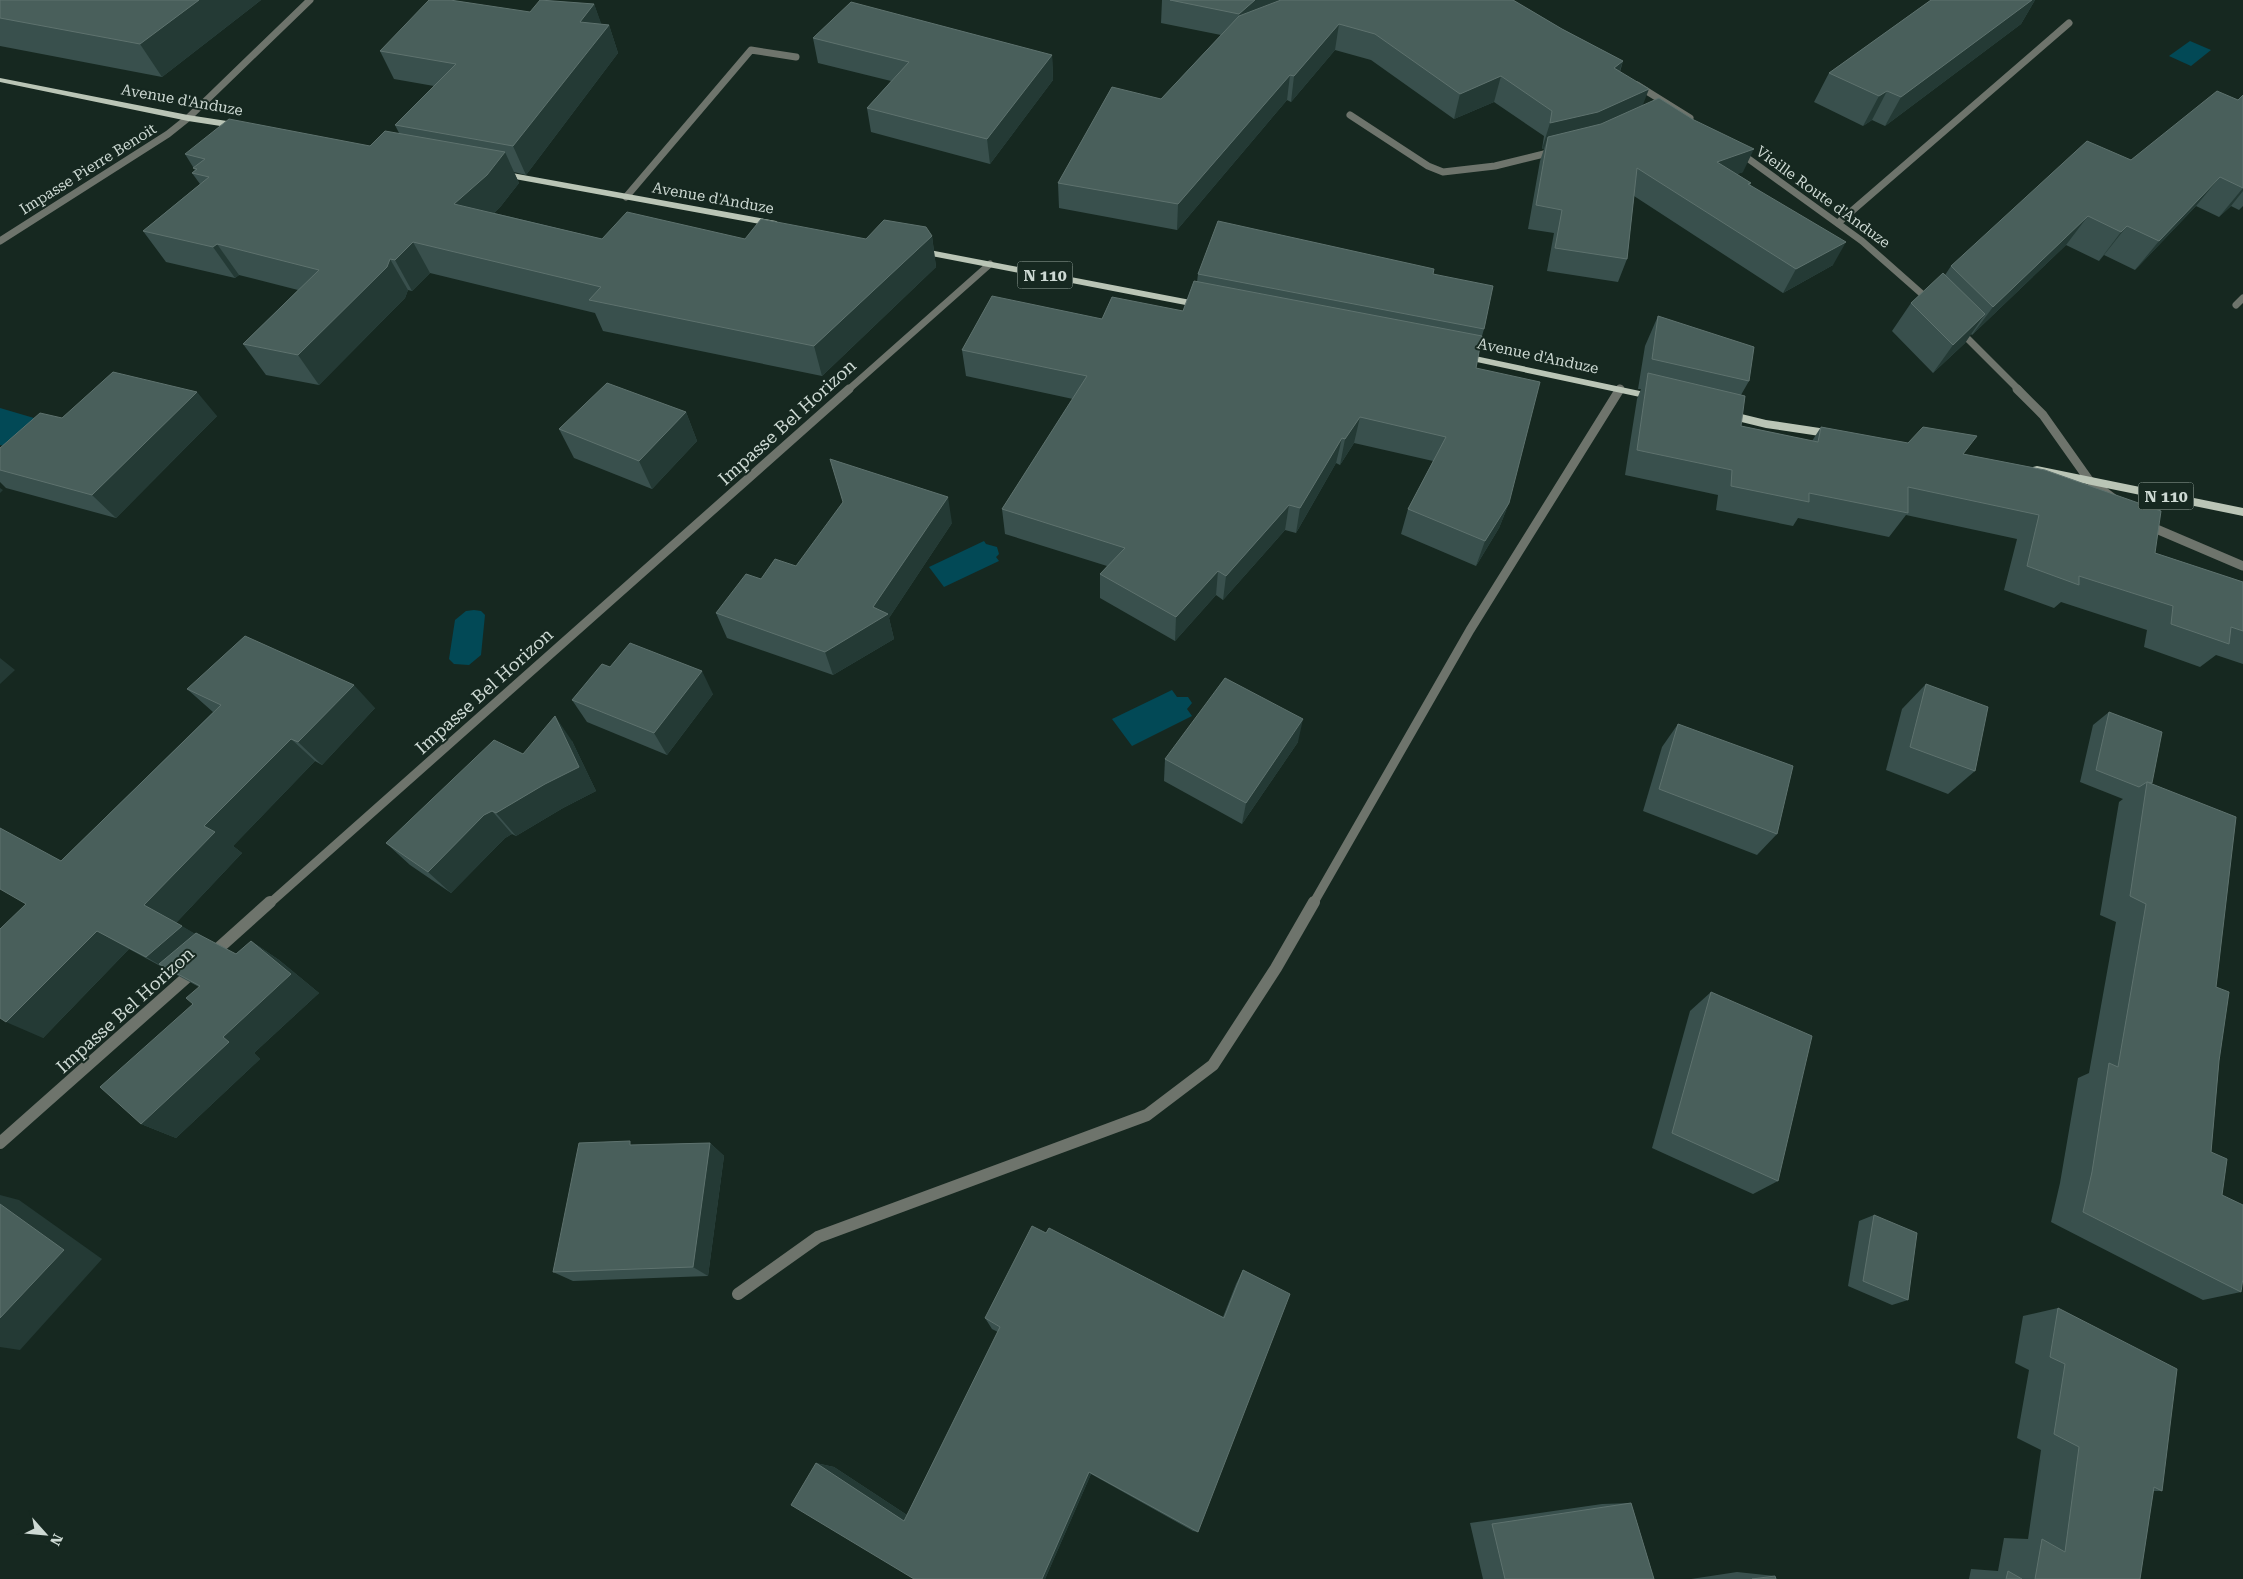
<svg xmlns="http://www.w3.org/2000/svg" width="2243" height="1579" font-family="'Roboto Serif',serif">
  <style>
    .water { fill: #024956 }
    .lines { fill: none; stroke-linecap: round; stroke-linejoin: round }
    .lane-far2 { stroke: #6e746c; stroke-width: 7 }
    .lane-far1 { stroke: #6e746c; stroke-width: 9 }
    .lane { stroke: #6e746c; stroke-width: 12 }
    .street-far2 { stroke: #6e746c; stroke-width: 7 }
    .street-far1 { stroke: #6e746c; stroke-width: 9 }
    .street { stroke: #6e746c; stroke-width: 12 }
    .primary { fill: #bac5b6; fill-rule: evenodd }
    .wall { fill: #39504d }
    .shaded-wall { fill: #243a35 }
    .building { fill: #495f5b; stroke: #5e726e }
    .labels { text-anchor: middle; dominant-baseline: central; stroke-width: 4; stroke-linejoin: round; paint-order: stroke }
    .far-street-label { font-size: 15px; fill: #cdd9d3; stroke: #162820 }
    .shield { fill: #162820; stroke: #96a49d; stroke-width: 1 }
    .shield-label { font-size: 16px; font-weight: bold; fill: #cdd9d3 }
    .street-label { font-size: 18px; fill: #cdd9d3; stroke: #162820 }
  </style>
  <rect width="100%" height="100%" fill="#162820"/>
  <g class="water">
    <path d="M2190 41 2211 50 2191 66 2169 56Z"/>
    <path d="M0 408 51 423 19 450 0 445Z"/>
    <path d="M984 541 986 544 997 547 999 554 996 557 999 561 944 587 929 567Z"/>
    <path d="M474 610 481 611 485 615 481 655 469 665 454 664 449 659 455 620 466 611Z"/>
    <path d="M1172 690 1177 697H1188L1192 703 1187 709 1192 716 1132 746 1112 719Z"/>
  </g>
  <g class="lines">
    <g class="lane-far2">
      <path d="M1350 115 1428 166 1443 172 1495 166 1556 151"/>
      <path d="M626 197 751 50 796 57"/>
    </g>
    <path class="lane-far1" d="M1313 904 1470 630 1620 389"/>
    <path class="lane" d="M738 1294 818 1237 1147 1115 1213 1065 1276 968 1314 902"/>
    <g class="street-far2">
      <path d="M1637 85 1690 118"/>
      <path d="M1739 152 1862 241 1930 301"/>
      <path d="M1838 223 2069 23"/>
      <path d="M0 241 168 134 188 118 310 0"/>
      <path d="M2236 305 2243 298"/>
      <path d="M1958 329 2019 390"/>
      <path d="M848 390 990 264"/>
    </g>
    <g class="street-far1">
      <path d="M2017 389 2043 415 2089 480 2113 498"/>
      <path d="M2147 523 2154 528 2243 566"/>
      <path d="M269 904 849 389"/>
    </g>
    <g class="street">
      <path d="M211 955 270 902"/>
      <path d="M0 1143 195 970"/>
    </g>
    <g class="primary">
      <path d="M0 78 188 115 240 123 244 126 240 129 188 121 0 82Z"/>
      <path d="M501 171 776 221 780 224 776 227 498 176 497 174Z"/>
      <path d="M919 248 1201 302 1206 305 1201 308 916 253 914 251Z"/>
      <path d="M1461 353 1654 394 1659 397 1654 400 1458 358 1456 356Z"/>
      <path d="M1725 410 1766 420 1833 430 1838 434 1833 438 1766 428 1721 417 1720 414Z"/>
      <path d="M2037 466 2243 508V516L2033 473V467Z"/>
    </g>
  </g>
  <g class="wall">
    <path d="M0 0H261L162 77 0 46Z"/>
    <path d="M1162 0H1513L1562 29 1623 61 1620 72 1643 106 1743 172 1737 174 1751 183 1750 185 1833 265 1783 293 1634 196 1627 259 1618 282 1547 271 1554 233 1528 229 1540 161 1544 149H1542L1544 136 1494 102 1454 119 1371 60 1335 50 1291 102 1287 100 1177 230 1059 208 1058 183 1161 99 1221 35 1161 23Z"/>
    <path d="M1931 0H2035L2021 24 1885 126 1872 120 1863 126 1814 102 1829 73Z"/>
    <path d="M594 4 601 24 609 25 618 53 526 175 514 172 519 183 501 206 494 213 602 239H866L932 236 936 267 822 376 603 331 595 313 430 273 412 291 408 290 405 298 319 385 266 375 243 344 298 290 239 275 235 278 166 262 143 231 200 184 192 173 195 170 193 168V167L185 154 370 146 399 133 395 125 434 86 394 79 380 51 530 12Z"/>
    <path d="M813 38 1052 55 1053 80 990 164 871 132 867 108 891 81 818 63Z"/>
    <path d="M2243 95V206L2239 210 2231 206 2219 217 2196 206 2135 270 2104 255 2099 261 2066 245 1972 335 1971 334 1965 343 1933 373 1892 331 1911 303 1945 275 1951 266 2131 160 2238 100Z"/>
    <path d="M1198 274H1433L1484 329 1482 336 1476 368 1509 503 1499 528 1476 566 1401 534 1408 509 1433 461 1354 443 1340 465 1336 463 1296 533 1285 530 1223 600 1216 595 1175 641 1100 598V574L1107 566 1005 534 1002 509 1073 399 966 376 962 350 1102 319 1183 311 1197 282Z"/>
    <path d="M1658 316 1749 381 1741 395V426L1812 441 1821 427 1963 454 2155 553 2243 582V664L2216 655 2200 667 2144 647 2147 630 2061 602 2054 608 2004 590 2017 539 1906 515 1889 537 1798 518 1793 526 1716 510 1718 495 1625 475 1637 399 1641 389H1638L1645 346Z"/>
    <path d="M686 412 697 441 652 489 574 458 559 429Z"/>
    <path d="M217 416 116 518 6 488 0 482V448L62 418Z"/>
    <path d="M952 523 889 618 894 639 833 675 727 638 716 613 761 579 796 566Z"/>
    <path d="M610 667 713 694 667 755 587 722 572 700Z"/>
    <path d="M1926 684 1975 771 1948 794 1886 770 1902 709Z"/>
    <path d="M187 689 375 708 322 765 315 761 233 846 242 853 176 923 195 934 236 954 251 941 279 960 319 993 254 1053 260 1059 176 1138 141 1124 193 1004 199 987 129 949 43 1038 26 904 61 861 213 712Z"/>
    <path d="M2109 712 2152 783 2216 987 2219 1061 2211 1152 2222 1195 2241 1292 2203 1300 2051 1222 2060 1183 2078 1078 2089 1073 2116 922 2100 915 2119 802 2123 799 2080 782 2093 725Z"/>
    <path d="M1678 724 1777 834 1757 855 1643 811 1662 747Z"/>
    <path d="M572 741 596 791 563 808 516 836 512 834 505 838 451 893 410 865 386 843 523 754Z"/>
    <path d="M1298 742 1242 824 1164 781 1165 759Z"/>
    <path d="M1711 992 1778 1181 1753 1194 1652 1148 1690 1011Z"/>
    <path d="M710 1143 724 1156 708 1276 573 1281 553 1272 635 1145Z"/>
    <path d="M1874 1215 1908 1300 1892 1305 1848 1286 1859 1221Z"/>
    <path d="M1046 1233 1223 1317 1236 1284 1243 1270 1198 1532 1193 1531 1091 1474 1045 1579H914L816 1463 834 1467 907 1515 998 1332 992 1329 985 1318Z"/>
    <path d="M2058 1308 2162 1491H2153L2140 1579H1969L1971 1569 1998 1571 2004 1538 2028 1539 2041 1450 2017 1438 2029 1370 2015 1363 2023 1316Z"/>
    <path d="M1631 1503 1654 1579H1483L1470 1523 1602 1504Z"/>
    <path d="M1737 1572 1775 1576 1776 1579H1691Z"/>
  </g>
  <g class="shaded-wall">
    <path d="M199 0H261L162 77 140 44Z"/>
    <path d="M1255 0H1282L1237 38 1239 14Z"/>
    <path d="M2032 0H2035L2021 24 1885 126 1901 97Z"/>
    <path d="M594 4 604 31 609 25 618 53 526 175 513 146 580 22Z"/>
    <path d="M1339 24 1335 50 1291 102 1294 76Z"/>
    <path d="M1052 55 1053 80 990 164 987 139Z"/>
    <path d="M1623 61 1614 87V68Z"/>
    <path d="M1290 75 1287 100 1177 230 1178 204Z"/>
    <path d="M1501 76 1494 102 1454 119 1460 94Z"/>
    <path d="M1649 89 1639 115 1548 137 1544 149H1542L1550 123Z"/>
    <path d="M1887 91 1872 120 1863 126 1879 96Z"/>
    <path d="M1754 149 1743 172 1706 186 1717 162Z"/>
    <path d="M505 152 519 183 501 206 470 235 454 204Z"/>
    <path d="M2220 177 2196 206 2135 270 2159 241Z"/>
    <path d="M2243 188V191L2231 206 2219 217Z"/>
    <path d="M2088 216 2066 245 1972 335 1993 307Z"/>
    <path d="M2127 226 2104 255 2099 261 2121 232Z"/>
    <path d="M932 236 936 267 822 376 814 346Z"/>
    <path d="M413 242 430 273 412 291 395 260Z"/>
    <path d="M1846 242 1833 265 1783 293 1796 269Z"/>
    <path d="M217 244 239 275 235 278 213 247Z"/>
    <path d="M390 259 408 290 405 298 319 385 298 355Z"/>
    <path d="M1985 314 1965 343 1933 373 1953 345Z"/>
    <path d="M197 392 217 416 116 518 92 495Z"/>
    <path d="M686 412 697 441 652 489 639 461Z"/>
    <path d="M1360 417 1354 443 1340 465 1345 439Z"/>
    <path d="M1342 438 1336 463 1296 533 1300 508Z"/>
    <path d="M0 488 3 490 0 493Z"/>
    <path d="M948 497 952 523 889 618 894 639 833 675 825 652 873 607Z"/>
    <path d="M1509 503 1499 528 1476 566 1485 541Z"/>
    <path d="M1289 505 1285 530 1223 600 1226 576Z"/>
    <path d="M1218 571 1216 595 1175 641 1176 617Z"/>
    <path d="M0 658 15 670 0 684Z"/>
    <path d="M702 671 713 694 667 755 654 733Z"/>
    <path d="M354 685 375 708 322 765 298 742Z"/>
    <path d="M555 716 572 741 596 791 563 808 516 836 496 813 545 784Z"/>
    <path d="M1303 719 1298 742 1242 824 1246 803Z"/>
    <path d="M291 739 315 761 233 846 242 853 175 924 144 905 204 826Z"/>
    <path d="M492 811 512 834 505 838 451 893 428 872 484 815Z"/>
    <path d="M182 926 212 944 159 964 177 975 146 957Z"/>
    <path d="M97 931 129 949 43 1038 6 1022Z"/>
    <path d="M251 941 279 960 319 993 254 1053 260 1059 176 1138 141 1124 223 1037Z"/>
    <path d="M710 1143 724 1156 708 1276 693 1267Z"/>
    <path d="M0 1195 19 1200 102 1259 20 1350 0 1347Z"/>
    <path d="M816 1463 834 1467 916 1521H904Z"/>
    <path d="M1089 1472 1091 1474 1045 1579H1042Z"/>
  </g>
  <g class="building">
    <path d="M0 0H199L140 44 0 18Z"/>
    <path d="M429 0H450L530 12 540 0 594 4 580 22 609 25 513 146 395 125 456 64 380 51Z"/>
    <path d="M1170 0H1255L1239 14Z"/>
    <path d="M1281 0H1513L1562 29 1623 61 1614 68 1649 89 1598 112 1550 123 1552 111 1501 76 1460 94 1375 34 1339 24 1294 76 1290 75 1178 204 1058 183 1112 87 1161 99 1239 16Z"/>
    <path d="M1931 0H2032L1901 97 1887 91 1879 96 1829 73Z"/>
    <path d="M851 2 1052 55 987 139 867 108 909 62 813 38Z"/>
    <path d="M2217 91 2238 100 2243 95V188L2220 177 2159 241 2127 226 2121 232 2088 216 1993 307 1951 266 2087 141 2131 160Z"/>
    <path d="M1659 98 1694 120 1754 149 1717 162 1751 183 1748 184 1846 242 1796 269 1637 168 1627 259 1555 248 1562 210 1536 205 1548 137 1601 124Z"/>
    <path d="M229 119 370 146 385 131 505 152 487 175 454 204 602 239 627 212 745 239 761 219 866 239 884 220 926 227 932 236 814 346 589 300 601 287 413 242 395 260 390 259 387 267 298 355 243 344 319 270 217 244 213 247 143 231 209 177 192 173 197 169 193 168 205 159 185 154Z"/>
    <path d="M1218 221 1434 269 1433 274 1493 286 1484 329 1198 274Z"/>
    <path d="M1943 273 1985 314 1953 345 1911 303Z"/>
    <path d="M1194 281 1482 336 1476 368 1540 382 1509 503 1485 541 1408 509 1446 437 1360 417 1345 439 1342 438 1300 508 1289 505 1226 576 1218 571 1176 617 1100 574 1125 548 1002 509 1087 376 962 350 992 296 1102 319 1112 297 1183 311Z"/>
    <path d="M1658 316 1754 347 1749 381 1652 359Z"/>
    <path d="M113 372 197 392 92 495 0 470V448L40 413 62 418Z"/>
    <path d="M1648 373 1745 396 1741 426 1818 442 1821 427 1908 443 1923 427 1977 436 1963 454 2045 470 2161 511 2155 553 2243 582V631L2231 627 2229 644 2171 624 2173 606 2079 576V585L2027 566 2039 515 1908 487V513L1809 493V502L1731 486 1732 470 1637 450Z"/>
    <path d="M607 383 686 412 639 461 559 429Z"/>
    <path d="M830 459 948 497 873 607 888 614 825 652 716 613 746 574 761 579 775 559 796 566 843 502Z"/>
    <path d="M245 636 354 685 298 742 291 739 204 826 215 832 144 905 182 926 146 957 97 931 6 1022 0 1018V929L26 904 0 889V828L61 861 221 705 187 689Z"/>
    <path d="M630 643 702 671 654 733 572 700 602 664 610 667Z"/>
    <path d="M1225 678 1303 719 1246 803 1165 759Z"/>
    <path d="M1926 684 1988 707 1975 771 1910 747Z"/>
    <path d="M2109 712 2162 732 2152 783 2147 782 2139 787 2096 770Z"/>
    <path d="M555 716 579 767 545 784 496 813 492 811 484 815 428 872 386 843 494 740 523 754Z"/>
    <path d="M1678 724 1793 766 1777 834 1659 789Z"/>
    <path d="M2147 782 2236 817 2216 987 2229 992 2219 1061 2211 1152 2227 1159 2222 1195 2243 1205V1278L2241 1292 2083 1212 2092 1172 2109 1063 2118 1067 2146 904 2130 896Z"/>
    <path d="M196 933 236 954 251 941 291 974 223 1037 229 1042 141 1124 100 1087 193 1004 186 998 200 986 159 964Z"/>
    <path d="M1711 992 1812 1036 1778 1181 1672 1133Z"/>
    <path d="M630 1141V1145L710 1143 693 1267 553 1272 579 1143Z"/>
    <path d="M0 1204 64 1250 0 1318Z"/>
    <path d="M1874 1215 1917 1233 1908 1300 1863 1281Z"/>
    <path d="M1032 1226 1046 1233 1049 1228 1224 1318 1243 1270 1290 1294 1198 1532 1089 1472 1042 1579H914L791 1505 816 1463 904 1521 1000 1327 985 1318Z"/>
    <path d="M2058 1308 2177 1369 2162 1491 2154 1487 2140 1579H2035L2042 1539 2065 1552 2079 1447 2054 1434 2065 1364 2050 1357Z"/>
    <path d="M1631 1503 1654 1579H1505L1492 1524Z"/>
    <path d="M2008 1571 2022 1579H2006Z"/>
    <path d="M1775 1576 1776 1579H1752Z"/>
  </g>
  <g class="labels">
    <g class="far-street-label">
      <text transform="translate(182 100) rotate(10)">Avenue d'Anduze</text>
      <text transform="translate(88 169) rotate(-32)">Impasse Pierre Benoit</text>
      <text transform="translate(1823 197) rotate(36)">Vieille Route d'Anduze</text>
      <text transform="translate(713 198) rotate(10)">Avenue d'Anduze</text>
      <text transform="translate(1538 356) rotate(12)">Avenue d'Anduze</text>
    </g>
    <g class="shield">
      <rect x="1017.5" y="261.5" width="55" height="27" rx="4"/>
      <rect x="2138.5" y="482.5" width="55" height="27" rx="4"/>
    </g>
    <g class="shield-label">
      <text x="1045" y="275">N 110</text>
      <text x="2166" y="496">N 110</text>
    </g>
    <g class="street-label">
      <text transform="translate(787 422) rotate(-42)">Impasse Bel Horizon</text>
      <text transform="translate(484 691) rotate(-42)">Impasse Bel Horizon</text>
      <text transform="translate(125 1010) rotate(-42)">Impasse Bel Horizon</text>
    </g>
  </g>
  <g transform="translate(45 1534) rotate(117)" stroke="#162820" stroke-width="4" paint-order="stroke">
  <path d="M0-4L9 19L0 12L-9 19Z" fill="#cdd9d3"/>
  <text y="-8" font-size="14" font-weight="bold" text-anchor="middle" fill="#cdd9d3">N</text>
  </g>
</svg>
